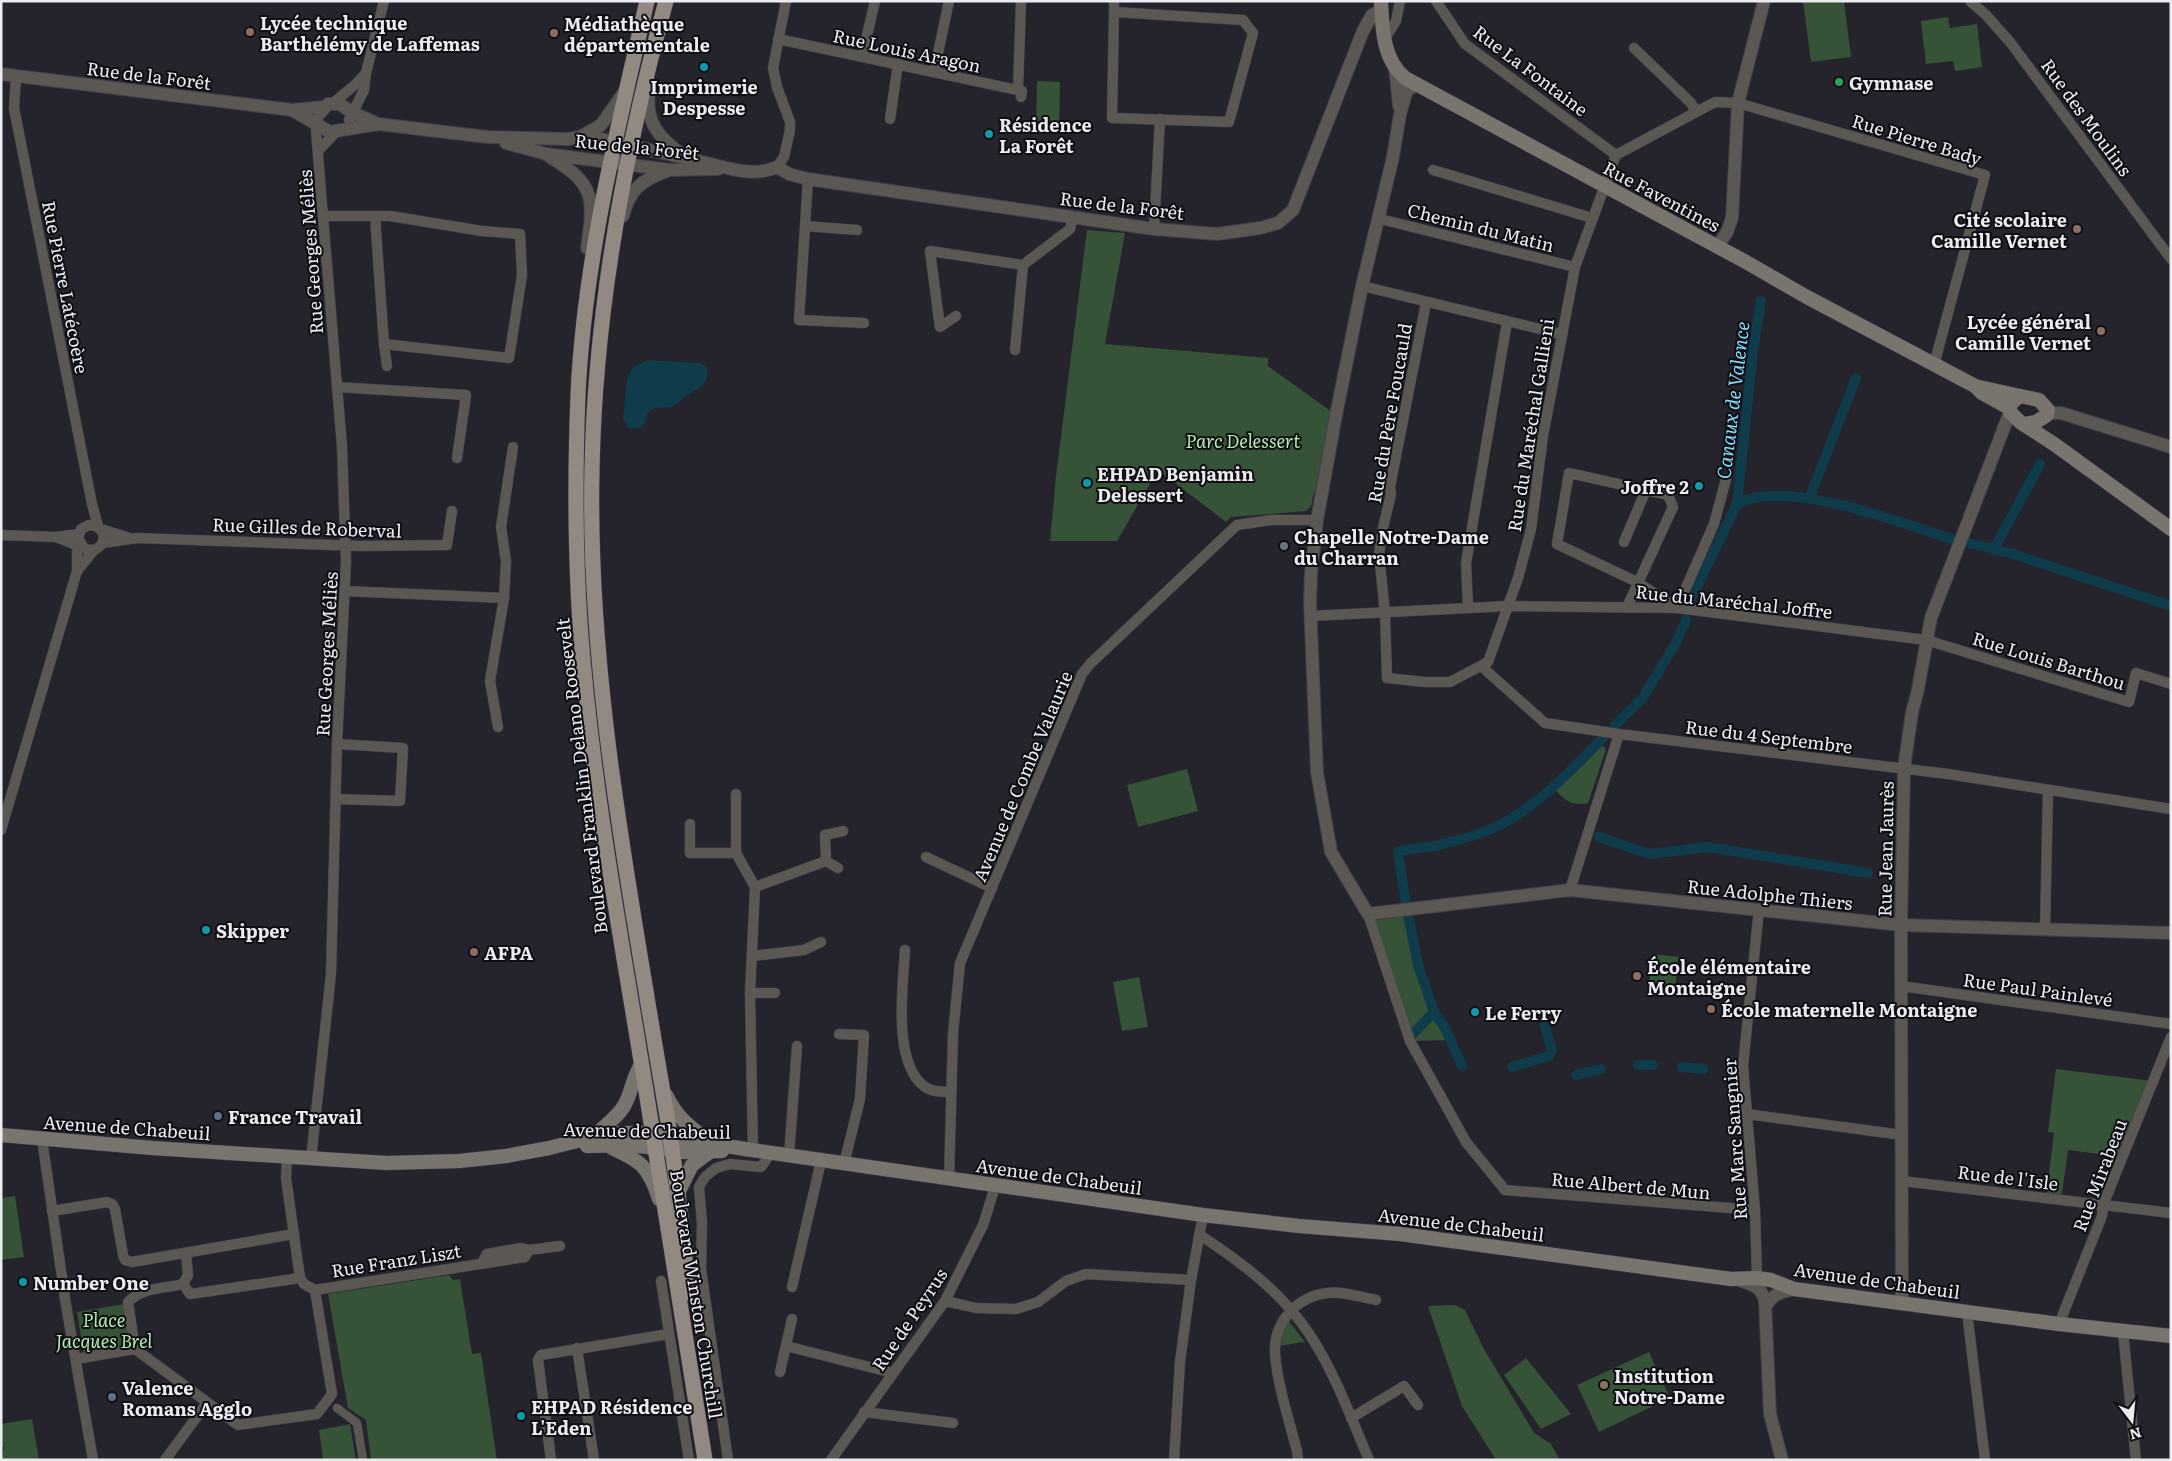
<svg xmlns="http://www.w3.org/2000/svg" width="2172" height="1461" font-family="Literata,serif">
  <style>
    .green { fill: #365237 }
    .water { fill: #0f3c4b }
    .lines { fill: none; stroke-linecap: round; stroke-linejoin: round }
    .canal { stroke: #0f3c4b; stroke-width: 10 }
    .pedestrian-casing { stroke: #413f48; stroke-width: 9 }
    .minor-casing { stroke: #413f48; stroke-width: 11 }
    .tertiary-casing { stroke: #413f48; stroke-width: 14 }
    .secondary-casing { stroke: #413f48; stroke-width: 15 }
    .primary-casing { stroke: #413f48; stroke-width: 16 }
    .pedestrian { stroke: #5b5753; stroke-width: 8 }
    .minor { stroke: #5b5753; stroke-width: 10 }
    .tertiary { stroke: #5b5753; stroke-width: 12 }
    .secondary { stroke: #7a746e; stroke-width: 14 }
    .primary { stroke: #928a82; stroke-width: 15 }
    .education-dot { fill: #8d6e63; stroke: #0e0d11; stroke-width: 2 }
    .culture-dot { fill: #0f9aa8; stroke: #0e0d11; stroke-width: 2 }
    .leisure-dot { fill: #2e9e5b; stroke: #0e0d11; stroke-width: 2 }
    .worship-dot { fill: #6b7280; stroke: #0e0d11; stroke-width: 2 }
    .service-dot { fill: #5c6f8a; stroke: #0e0d11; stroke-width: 2 }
    .labels { text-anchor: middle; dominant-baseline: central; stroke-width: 4; stroke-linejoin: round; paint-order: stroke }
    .poi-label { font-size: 18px; font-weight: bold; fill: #edebf2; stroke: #0e0d11; text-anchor: start }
    .street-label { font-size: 18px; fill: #edebf2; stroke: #0e0d11 }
    .park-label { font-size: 18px; font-style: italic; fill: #b2edb4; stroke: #0e0d11 }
    .water-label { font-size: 19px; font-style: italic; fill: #81dbfc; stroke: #0e0d11 }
  </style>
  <rect width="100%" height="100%" fill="#25232c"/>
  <g class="green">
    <path d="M1803 1H1844L1851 57 1811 62Z"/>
    <path d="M1948 17 1950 28 1977 24 1982 67 1955 71 1953 61 1926 64 1921 21Z"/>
    <path d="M1037 81 1060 82 1059 132 1036 131Z"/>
    <path d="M1087 230 1125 233 1105 344 1268 358V366L1332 412 1318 491 1314 492 1311 506 1306 511 1231 517 1226 522 1158 470 1117 541H1050L1056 476Z"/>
    <path d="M1600 743 1606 749 1588 803C1573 806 1564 801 1555 789Z"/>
    <path d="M1187 769 1198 811 1138 827 1127 785Z"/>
    <path d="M1368 914 1408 915C1414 945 1420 987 1435 1013 1440 1022 1446 1030 1450 1040L1410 1041Z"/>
    <path d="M1653 954 1679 957 1674 995 1648 991Z"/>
    <path d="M1139 977 1148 1027 1122 1031 1113 982Z"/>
    <path d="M2056 1069 2153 1081 2122 1157 2068 1150 2061 1200 2046 1198 2054 1133 2048 1132Z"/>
    <path d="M15 1196 24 1257 1 1260V1198Z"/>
    <path d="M449 1275 453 1280 460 1279 472 1354 481 1353 497 1460H371L366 1420 348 1408 328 1294Z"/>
    <path d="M125 1304 131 1348 84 1355 77 1312Z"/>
    <path d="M1455 1305 1465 1310 1484 1349 1534 1433 1551 1444 1560 1460H1496L1462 1406 1428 1306Z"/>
    <path d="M1287 1319 1305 1342 1278 1346Z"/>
    <path d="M1649 1352 1670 1398 1599 1432 1577 1385Z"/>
    <path d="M1526 1358 1571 1414 1541 1429 1504 1375Z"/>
    <path d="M32 1419 39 1460H1L4 1447 1 1445V1424Z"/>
    <path d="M350 1424 356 1460H323L319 1430Z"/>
  </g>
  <path class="water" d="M647 360 700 363 707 367C711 385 696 389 684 398 680 401 677 405 671 407 665 409 658 406 652 409 641 415 653 431 629 428L623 419 627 379 632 368Z"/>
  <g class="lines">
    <g class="canal">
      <path d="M1809 499 1856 378"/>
      <path d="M1737 504 1753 351 1761 301"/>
      <path d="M1969 543 2013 554 2171 606"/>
      <path d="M1994 549 2040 464"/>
      <path d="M1690 601 1737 504C1784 477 1904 524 1954 540"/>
      <path d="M1615 725 1642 699 1677 641 1686 620"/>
      <path d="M1599 837 1649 854 1708 847 1868 873"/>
      <path d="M1406 904 1398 852C1412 848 1425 848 1439 845 1456 841 1475 836 1491 829 1535 810 1569 772 1603 738"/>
      <path d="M1408 915 1418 965 1434 1012 1445 1028 1462 1066"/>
      <path d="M1411 1036 1434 1012"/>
      <path d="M1638 1065H1653"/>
      <path d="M1512 1067 1549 1056 1552 1051 1545 1026"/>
      <path d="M1682 1067 1703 1069"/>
      <path d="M1576 1075 1601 1069"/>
    </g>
    <g class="pedestrian-casing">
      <path id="pedestrian" d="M337 1408 357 1423 363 1460"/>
    </g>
    <g class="minor-casing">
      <g id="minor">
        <path d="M1436 1 1465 44 1616 155"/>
        <path d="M1970 1 1986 15 2010 42 2171 259"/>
        <path d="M1114 12 1243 20 1253 33 1229 122 1112 118 1114 12V1"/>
        <path d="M778 39 1022 91 1021 97"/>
        <path d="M1385 39 1396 21 1400 1"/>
        <path d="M1634 48 1691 103 1696 112"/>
        <path d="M862 57 875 1"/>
        <path d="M934 72 949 1"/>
        <path d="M16 76 14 108 92 504 98 526"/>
        <path d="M1018 89 1021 1"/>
        <path d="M333 103 356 84 366 73"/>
        <path d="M890 119 898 64"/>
        <path d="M349 120 364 90 366 73 384 1"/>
        <path d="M318 151 335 133"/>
        <path d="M777 167 784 157 790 130V122L777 87 773 68 786 1"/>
        <path d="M1433 170 1592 218"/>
        <path d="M808 179 799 320 864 323"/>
        <path d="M324 216H390L482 231 520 234 522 275 509 358 384 344 375 216"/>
        <path d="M1380 219 1575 267"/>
        <path d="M805 226 857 230"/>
        <path d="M1154 229 1160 119"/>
        <path d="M1023 265 1070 229 1073 217"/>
        <path d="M1362 286 1561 334"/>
        <path d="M1426 303 1390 487 1391 494 1383 528 1379 554 1385 613 1387 678 1425 682H1450L1488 662 1518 578 1531 529 1543 436 1575 267 1616 155 1715 102 1738 103 1985 175 1934 365"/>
        <path d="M956 316 940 327 930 251 1023 265"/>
        <path d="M384 344 387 366"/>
        <path d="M1015 350 1023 265"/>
        <path d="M337 387 466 395 457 458"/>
        <path d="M101 529 130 538"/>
        <path d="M1 535 56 537 79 534"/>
        <path d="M56 537 89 550C109 550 108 525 89 525L81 529 78 538 84 548"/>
        <path d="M1624 542 1646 490"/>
        <path d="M103 543 137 538 360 546 447 545 452 511"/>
        <path d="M77 571 94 550"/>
        <path d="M345 591 504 598"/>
        <path d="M1627 607 1673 507 1668 495 1569 473 1557 544 1637 582 1677 608 1714 524 1726 479"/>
        <path d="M1468 608 1466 563 1507 322"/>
        <path d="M1311 616 1508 606 1677 608 1926 640 2129 702 2136 673 2171 684"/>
        <path d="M1481 666 1545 723 1619 734 1948 774 2171 809"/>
        <path d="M498 727 490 681 504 598 506 561 501 527 513 447"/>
        <path d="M736 794V853L755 887 750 993 753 1150"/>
        <path d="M336 799 400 801 403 748 337 744"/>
        <path d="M690 824V853H736"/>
        <path d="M1 830 77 571V552L80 543"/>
        <path d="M926 857 992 888"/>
        <path d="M826 861 838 868"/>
        <path d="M755 887 826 861 825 835 843 831"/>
        <path d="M1570 890 1619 734"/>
        <path d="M1368 914 1410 1041 1466 1142 1505 1190 1755 1210"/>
        <path d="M2045 929 2048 790"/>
        <path d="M905 950C903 986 892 1063 925 1087 932 1092 942 1092 951 1092"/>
        <path d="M752 956 804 950 821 942"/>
        <path d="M1901 986 2171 1024"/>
        <path d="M750 993H775"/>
        <path d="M839 1034 864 1035 860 1099 844 1164"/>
        <path d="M1747 1114 1902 1135"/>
        <path d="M42 1139 66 1305 93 1460"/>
        <path d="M789 1156 797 1046"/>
        <path d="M287 1157 286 1178 300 1278 304 1284 315 1290 525 1257 529 1250"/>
        <path d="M311 1159 331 974 337 744 346 562 342 447 317 143 316 129 318 118"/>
        <path d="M949 1180 953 1033 960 963 1082 674 1091 663 1237 525 1271 520H1317"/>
        <path d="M1902 1181 2171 1213"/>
        <path d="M52 1211 107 1202 112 1204 115 1209 123 1255 125 1260 132 1262 294 1234"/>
        <path d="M1200 1235C1241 1262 1283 1293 1310 1335 1335 1373 1351 1418 1369 1460"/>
        <path d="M482 1263 487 1254 521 1248 529 1250 560 1246"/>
        <path d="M1757 1278 1755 1210 1743 1066 1759 909"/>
        <path d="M661 1281 689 1460"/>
        <path d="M183 1284 190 1294 300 1278"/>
        <path d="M183 1284 188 1275 186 1253"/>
        <path d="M792 1287 821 1161"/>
        <path d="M945 1301 976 1308 1016 1309 1038 1302 1066 1281 1086 1274 1191 1280"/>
        <path d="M1967 1312 1985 1460"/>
        <path d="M2059 1324 2102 1216 2103 1205 2171 1037"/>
        <path d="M2123 1332 2136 1460"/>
        <path d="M786 1346 893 1373"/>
        <path d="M577 1348 594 1460"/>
        <path d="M135 1349 238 1425 317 1414 332 1394 315 1290"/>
        <path d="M135 1349 128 1302C142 1287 164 1289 183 1284"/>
        <path d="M76 1359 135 1349"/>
        <path d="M780 1372 792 1319"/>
        <path d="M864 1412 953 1423"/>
        <path d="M1351 1418 1404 1386 1418 1405"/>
        <path d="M165 1460 207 1403"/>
        <path d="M551 1460 538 1360 541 1355 669 1334"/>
        <path d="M728 1460 701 1269 702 1223 699 1187 705 1177 716 1168 730 1164 761 1167 771 1153"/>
        <path d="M831 1460 945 1301 983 1225 995 1187"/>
        <path d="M1174 1460 1180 1362 1191 1280 1203 1215"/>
        <path d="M1298 1460 1297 1451C1289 1420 1278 1387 1275 1354 1273 1323 1296 1297 1327 1293 1343 1291 1360 1297 1376 1300"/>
      </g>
    </g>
    <g class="tertiary-casing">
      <g id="tertiary">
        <path d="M1395 67 1399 106"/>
        <path d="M1 74 292 110 325 107"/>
        <path d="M1417 85 1407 90 1400 114 1393 157 1362 286 1336 415 1317 520 1311 572 1310 603 1317 772 1331 852 1368 914 1570 890 1901 925 2171 933"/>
        <path d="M650 87C643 121 659 139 686 157"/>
        <path d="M292 110 330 132 378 124 487 137 568 139 580 137H593C630 146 666 153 702 162 726 167 753 178 777 167L789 174 808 179 1154 229 1217 234 1260 228 1278 223 1293 210 1363 31 1372 15 1381 10"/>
        <path d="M320 113 328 104H340L353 113 376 123"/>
        <path d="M580 137 601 125 625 91"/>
        <path d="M506 143 546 154 670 170 718 169"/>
        <path d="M550 157C596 184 594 200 587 248"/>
        <path d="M623 216C629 190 643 179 667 171"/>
        <path d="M1717 247 1727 232 1732 218 1738 103 1764 1"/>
        <path d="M2048 413H2061L2171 447"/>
        <path d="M1739 1280C1753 1285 1761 1286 1765 1301L1770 1414 1782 1460"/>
        <path d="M1902 1304 1901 925 1904 768 1912 712 1917 694 1931 618 2010 412"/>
        <path d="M1766 1306C1772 1294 1782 1292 1794 1289"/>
      </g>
    </g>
    <g class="secondary-casing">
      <g id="secondary">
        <path d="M1381 1C1382 28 1383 60 1405 78L1746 262 1805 296 1975 386 1982 393 2009 408"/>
        <path d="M1979 387 2020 396"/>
        <path d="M2025 424 2036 422 2047 415 2048 410 2039 400 2020 396 2010 404V412L2020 422 2054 444 2171 529"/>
        <path d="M666 1095C676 1116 689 1127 708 1140"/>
        <path d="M1 1135 152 1148 386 1163 459 1161 506 1156 549 1148 593 1137 621 1133H639L690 1140 745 1149 1203 1215 1299 1226 1400 1234 1731 1279 1757 1278 1771 1280 1794 1289 2059 1324 2171 1336"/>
        <path d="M593 1137C604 1126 620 1116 626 1102 632 1090 633 1077 641 1065"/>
        <path d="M587 1146 632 1145 684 1152 722 1151"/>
        <path d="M612 1148C641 1161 649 1167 659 1199"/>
        <path d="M677 1195 692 1165 711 1151"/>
      </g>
    </g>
    <g class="primary-casing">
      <g id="primary">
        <path d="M647 1C617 131 584 261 578 395 575 471 575 548 580 624 592 790 624 952 650 1116 668 1230 687 1345 705 1460"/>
        <path d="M666 1C624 154 595 310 592 469 588 644 617 819 646 991 653 1035 661 1079 668 1122 675 1164 679 1206 685 1248V1266L689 1293"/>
      </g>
    </g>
    <use href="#pedestrian" class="pedestrian"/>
    <use href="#minor" class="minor"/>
    <use href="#tertiary" class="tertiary"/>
    <use href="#secondary" class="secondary"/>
    <use href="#primary" class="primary"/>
  </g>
  <g class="education-dot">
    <circle cx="250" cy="32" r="5"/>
    <circle cx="554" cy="33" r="5"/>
    <circle cx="2077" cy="229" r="5"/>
    <circle cx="2101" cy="331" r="5"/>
    <circle cx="474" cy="952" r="5"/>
    <circle cx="1637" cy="976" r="5"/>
    <circle cx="1711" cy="1009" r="5"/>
    <circle cx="1604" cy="1385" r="5"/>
  </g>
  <g class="culture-dot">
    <circle cx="704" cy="67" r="5"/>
    <circle cx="989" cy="134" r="5"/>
    <circle cx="1087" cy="483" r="5"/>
    <circle cx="1699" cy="486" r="5"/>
    <circle cx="206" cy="930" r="5"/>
    <circle cx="1475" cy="1012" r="5"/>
    <circle cx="23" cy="1282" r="5"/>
    <circle cx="521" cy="1416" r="5"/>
  </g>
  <circle class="leisure-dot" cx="1839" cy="82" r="5"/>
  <circle class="worship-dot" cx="1284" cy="546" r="5"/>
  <g class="service-dot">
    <circle cx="218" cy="1116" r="5"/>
    <circle cx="112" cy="1397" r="5"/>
  </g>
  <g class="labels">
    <g class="poi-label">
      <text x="260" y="22">Lycée technique<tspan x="260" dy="21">Barthélémy de Laffemas</tspan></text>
      <text x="564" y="23">Médiathèque<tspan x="564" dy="21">départementale</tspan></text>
      <text x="1849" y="82">Gymnase</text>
      <text x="704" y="86" text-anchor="middle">Imprimerie<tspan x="704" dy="21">Despesse</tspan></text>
      <text x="999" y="124">Résidence<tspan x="999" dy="21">La Forêt</tspan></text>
      <text x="2067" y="219" text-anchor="end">Cité scolaire<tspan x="2067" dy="21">Camille Vernet</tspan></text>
      <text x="2091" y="321" text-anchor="end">Lycée général<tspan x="2091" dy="21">Camille Vernet</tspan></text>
      <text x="1097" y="473">EHPAD Benjamin<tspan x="1097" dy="21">Delessert</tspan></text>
      <text x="1689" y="486" text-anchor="end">Joffre 2</text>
      <text x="1294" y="536">Chapelle Notre-Dame<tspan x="1294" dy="21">du Charran</tspan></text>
      <text x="216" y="930">Skipper</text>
      <text x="484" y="952">AFPA</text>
      <text x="1647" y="966">École élémentaire<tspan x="1647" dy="21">Montaigne</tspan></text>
      <text x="1721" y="1009">École maternelle Montaigne</text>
      <text x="1485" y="1012">Le Ferry</text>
      <text x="228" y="1116">France Travail</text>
      <text x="33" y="1282">Number One</text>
      <text x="1614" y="1375">Institution<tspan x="1614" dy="21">Notre-Dame</tspan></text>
      <text x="122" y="1387">Valence<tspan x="122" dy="21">Romans Agglo</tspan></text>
      <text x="531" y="1406">EHPAD Résidence<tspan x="531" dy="21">L'Eden</tspan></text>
    </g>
    <g class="street-label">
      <text transform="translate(907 50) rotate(12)">Rue Louis Aragon</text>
      <text transform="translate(1531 70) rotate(37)">Rue La Fontaine</text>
      <text transform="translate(149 75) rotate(7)">Rue de la Forêt</text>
      <text transform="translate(2087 117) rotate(54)">Rue des Moulins</text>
      <text transform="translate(1917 139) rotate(17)">Rue Pierre Bady</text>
      <text transform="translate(637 146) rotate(6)">Rue de la Forêt</text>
      <text transform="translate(1662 196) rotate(28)">Rue Faventines</text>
      <text transform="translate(1122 205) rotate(7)">Rue de la Forêt</text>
      <text transform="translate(1481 227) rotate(14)">Chemin du Matin</text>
      <text transform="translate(310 252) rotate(-94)">Rue Georges Méliès</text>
      <text transform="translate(66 287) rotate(79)">Rue Pierre Latécoère</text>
      <text transform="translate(1389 413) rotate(-80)">Rue du Père Foucauld</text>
      <text transform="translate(1530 425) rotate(-81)">Rue du Maréchal Gallieni</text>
      <text transform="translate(307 527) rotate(2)">Rue Gilles de Roberval</text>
      <text transform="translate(1734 601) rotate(6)">Rue du Maréchal Joffre</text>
      <text transform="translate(326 654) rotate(-87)">Rue Georges Méliès</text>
      <text transform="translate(2049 660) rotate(17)">Rue Louis Barthou</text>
      <text transform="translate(1769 736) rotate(7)">Rue du 4 Septembre</text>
      <text transform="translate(581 776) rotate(-97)">Boulevard Franklin Delano Roosevelt</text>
      <text transform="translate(1022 776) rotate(-67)">Avenue de Combe Valaurie</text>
      <text transform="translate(1885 849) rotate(-89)">Rue Jean Jaurès</text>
      <text transform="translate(1770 894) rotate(6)">Rue Adolphe Thiers</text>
      <text transform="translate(2038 989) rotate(8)">Rue Paul Painlevé</text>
      <text transform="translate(127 1127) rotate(4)">Avenue de Chabeuil</text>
      <text transform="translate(647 1130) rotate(1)">Avenue de Chabeuil</text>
      <text transform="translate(1734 1139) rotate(-94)">Rue Marc Sangnier</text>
      <text transform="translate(2099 1175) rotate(-69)">Rue Mirabeau</text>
      <text transform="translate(1059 1176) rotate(8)">Avenue de Chabeuil</text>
      <text transform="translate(2008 1177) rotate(7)">Rue de l'Isle</text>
      <text transform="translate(1631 1185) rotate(5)">Rue Albert de Mun</text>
      <text transform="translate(1461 1224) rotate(7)">Avenue de Chabeuil</text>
      <text transform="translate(396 1260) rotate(-9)">Rue Franz Liszt</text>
      <text transform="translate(1877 1280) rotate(8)">Avenue de Chabeuil</text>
      <text transform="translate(697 1294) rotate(81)">Boulevard Winston Churchill</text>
      <text transform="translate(909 1319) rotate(-56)">Rue de Peyrus</text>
    </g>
    <g class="park-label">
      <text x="1243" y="440">Parc Delessert</text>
      <text x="104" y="1319">Place<tspan x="104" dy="21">Jacques Brel</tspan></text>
    </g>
    <g class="water-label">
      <text transform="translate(1732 400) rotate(-83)">Canaux de Valence</text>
    </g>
  </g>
  <rect width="2172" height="1461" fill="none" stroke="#edebf2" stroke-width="5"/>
  <g transform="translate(2132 1421) rotate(164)" stroke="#0e0d11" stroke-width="4" paint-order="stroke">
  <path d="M0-4L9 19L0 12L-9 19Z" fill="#edebf2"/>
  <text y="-8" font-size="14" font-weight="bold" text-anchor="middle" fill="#edebf2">N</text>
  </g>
</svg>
